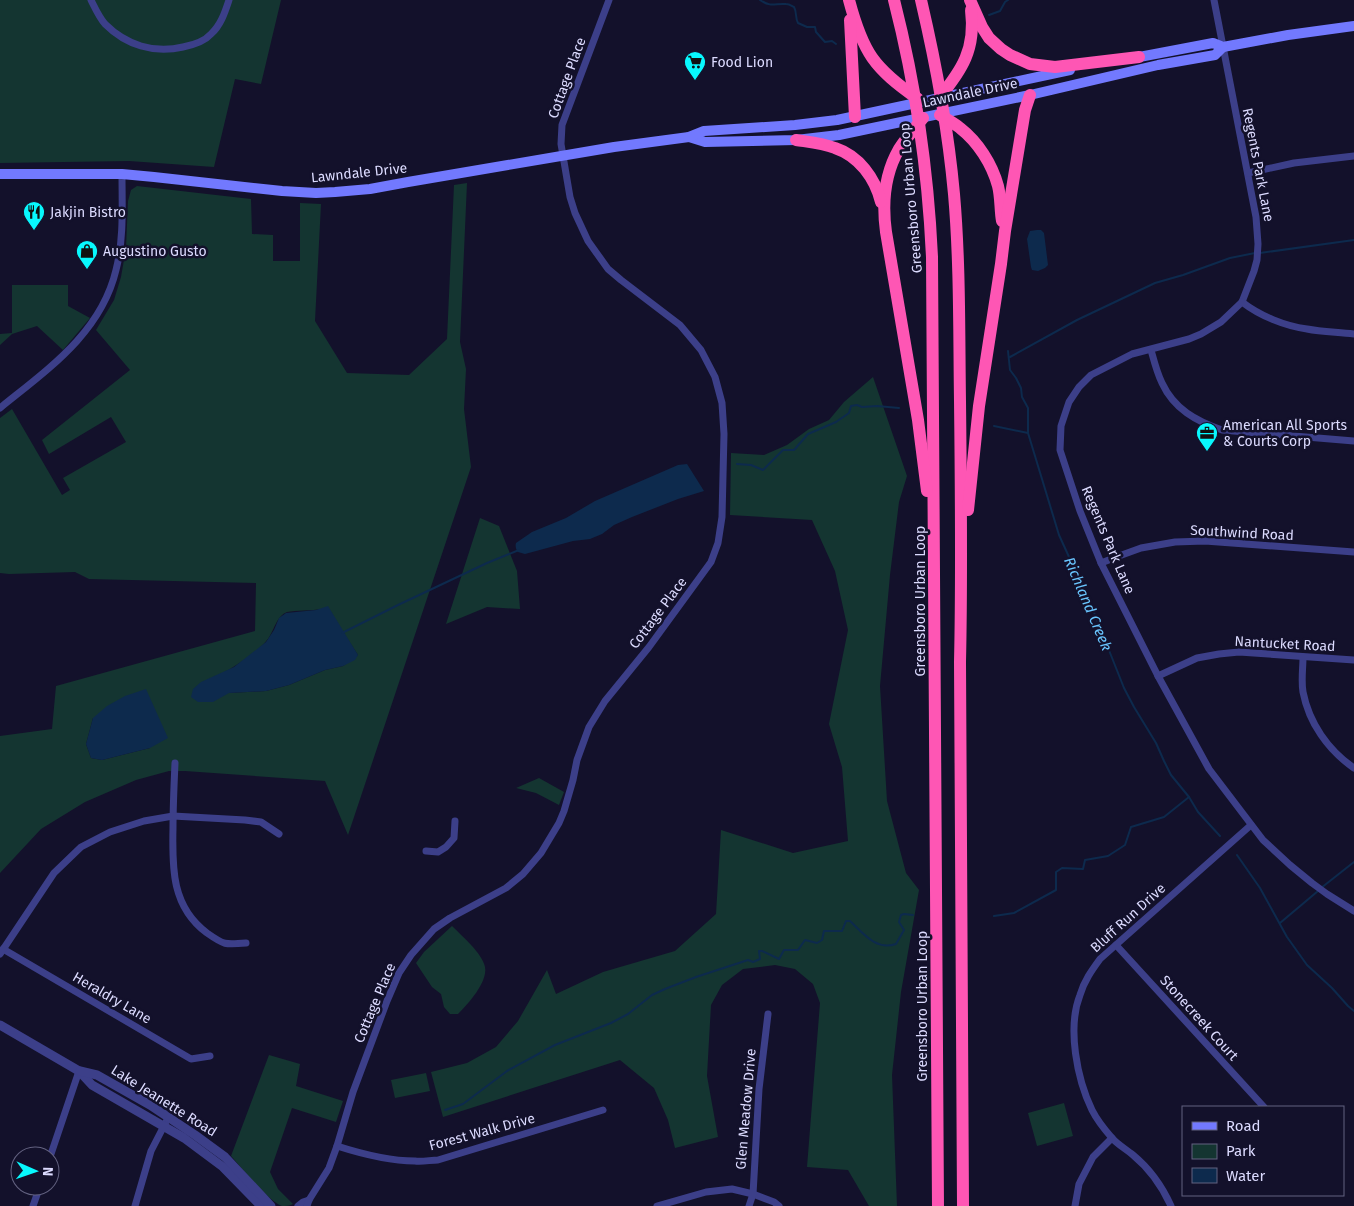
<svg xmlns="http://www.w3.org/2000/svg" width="1354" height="1206" font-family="'Fira Sans',sans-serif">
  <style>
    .green { fill: #143531; fill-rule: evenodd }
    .water { fill: #0d2a4d }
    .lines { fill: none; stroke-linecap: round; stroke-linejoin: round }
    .stream { stroke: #0d2a4d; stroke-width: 2 }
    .minor { stroke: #3c3f89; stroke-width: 7 }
    .tertiary { stroke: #3c3f89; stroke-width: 9 }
    .secondary { stroke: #7279fe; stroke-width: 10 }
    .motorway { stroke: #fe56b4; stroke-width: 12 }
    .labels { text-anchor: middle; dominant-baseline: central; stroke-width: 5; stroke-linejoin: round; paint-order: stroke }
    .poi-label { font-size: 14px; fill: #dcdbff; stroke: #13112b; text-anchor: start }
    .street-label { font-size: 14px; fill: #dcdbff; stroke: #13112b }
    .water-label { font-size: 15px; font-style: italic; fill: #69c5fe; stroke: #13112b }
  </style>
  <rect width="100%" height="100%" fill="#13112b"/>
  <g class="green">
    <path d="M0 0H281L261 84 235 79 214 167 129 161 0 163Z"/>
    <path d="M467 183 460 342 466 369 464 409 471 467 348 835 325 781 185 771H169L136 780 85 802 41 829 0 873V736L52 729 56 686 255 631 256 583 89 579 75 572 9 574 0 573V418L12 409 62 495 70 490 63 478 126 442 111 417 49 454 42 440 130 370 96 330 114 300 121 277 126 248 128 201 131 190 137 186 251 199 252 234 273 235V261H300V203L321 204 315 321 347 373 409 375 447 339 454 185ZM322 609 343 632 358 655 343 666 325 670 289 685 266 691 229 693 223 673C236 666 258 652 267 640 274 632 276 616 287 612 296 610 312 611 322 609ZM93 718 150 748 102 760 91 758 86 744Z"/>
    <path d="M12 285H68V306L90 318 63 350 37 326 12 334 0 345V334L12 333Z"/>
    <path d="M873 377 907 476 899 502 890 575 880 686 887 801 906 873 919 890 901 992 892 1075 897 1206H869L848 1170 807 1167 820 1003 813 984 795 969 775 965 743 969 722 985 711 1005 707 1076 718 1137 675 1148 668 1120 654 1088 620 1060 443 1117 431 1072 467 1063 496 1047 518 1021 547 970 556 994 603 972 675 951 716 914 721 830 793 853 848 841 842 767 829 724 848 630 835 571 812 520 730 515 731 453 764 455 787 445 809 429 829 420 844 402Z"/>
    <path d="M480 518 499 526 517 571 520 609 487 607 446 624Z"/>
    <path d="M539 778 564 792 559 805 536 793 516 788Z"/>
    <path d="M452 926C461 935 483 954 485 967 488 982 468 1004 458 1014H450L444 1007 441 994 432 987 416 963 424 952Z"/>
    <path d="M269 1055 300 1064 296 1086 343 1101 336 1122 292 1108 270 1172 278 1189 293 1204C289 1206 286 1206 282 1206 270 1203 241 1167 231 1156Z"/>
    <path d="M426 1073 430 1091 395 1098 391 1080Z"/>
    <path d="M1064 1103 1073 1136 1037 1146 1028 1113Z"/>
  </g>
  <g class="water">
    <path d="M1037 230H1041L1044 233 1048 265 1045 268 1038 271 1032 270 1031 267 1027 239 1030 231Z"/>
    <path d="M687 464 704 491 678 499 632 517 614 525 602 534 590 539 573 541 525 554 518 552C516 550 515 546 516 543L532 532 566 518 595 501 678 465Z"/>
    <path d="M328 606 358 655 355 660 343 666 325 670 289 685 266 691 229 693 213 702H198L191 697 193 689 201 682 234 667 266 642 274 630 279 618 286 613 316 610Z"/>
    <path d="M146 689 168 738 150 748 102 760 91 758 86 744 93 718 107 706 125 696Z"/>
  </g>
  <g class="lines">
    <g class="stream">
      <path d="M760 0C772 8 775 3 786 4 789 4 792 6 794 7 797 12 795 18 798 23L807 27H815L816 32 825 42 832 41 836 44"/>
      <path d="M989 15 1000 11 1005 2 1008 0"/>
      <path d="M1260 253 1354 240"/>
      <path d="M1008 351 1010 370 1016 378 1021 388 1022 397 1028 408V433L1059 535 1091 605 1124 688 1134 707 1156 743 1164 761 1171 775 1189 797 1198 812 1220 836"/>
      <path d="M1010 357 1077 320 1155 283 1183 275 1230 258 1255 253"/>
      <path d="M994 426 1028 433"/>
      <path d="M737 464 751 465 763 470 783 450H794L808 434 836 422 849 413 851 406 857 405 862 407 877 406 899 408"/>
      <path d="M342 633 398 605 487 563 519 550"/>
      <path d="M1237 855 1260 888 1287 937 1307 965 1332 988 1348 1006 1354 1011"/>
      <path d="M1321 888 1354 862"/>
      <path d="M994 916 1014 913 1056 890V872L1062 868 1083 869 1085 860 1108 856 1125 845 1131 827 1164 817 1189 797"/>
      <path d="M1280 923 1318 891"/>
      <path d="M445 1110 463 1104 507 1071 555 1045 611 1023 628 1014 652 995 665 989 696 977 748 960 753 962 760 959 759 951H762L779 959 784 950H798L805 940 817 943 822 940 824 931H842L846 921H850C863 933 876 951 896 944L904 930 899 922 901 915 904 914 913 915"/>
    </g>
    <g class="minor">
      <path d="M91 0C95 8 99 17 105 24 126 45 154 54 183 47 193 45 204 42 211 34 221 25 225 12 229 0"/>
      <path d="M1214 0 1256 217 1258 244 1257 260 1254 271 1242 302 1221 322 1201 334 1189 339 1132 354 1091 375 1079 387 1069 402 1061 426 1060 450 1080 511 1101 563 1158 676 1209 769 1263 840 1290 865 1312 883 1327 894 1354 911"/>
      <path d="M1248 173 1294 163 1354 156"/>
      <path d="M1242 302C1260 316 1285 326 1307 329 1322 332 1338 332 1354 334"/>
      <path d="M1151 350C1154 361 1157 373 1162 383 1174 409 1196 421 1222 430L1354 441"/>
      <path d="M0 408C48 369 101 333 116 270 124 239 122 206 122 174"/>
      <path d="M1101 563 1119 556 1141 548 1175 542 1205 541 1354 552"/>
      <path d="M1303 657C1303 668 1301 681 1303 692 1309 723 1328 750 1354 768"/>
      <path d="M1158 676 1197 658 1219 654 1239 652 1354 660"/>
      <path d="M175 763C174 785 173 807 173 828 172 869 172 907 207 933 224 945 225 945 246 943"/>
      <path d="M426 851 438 852 446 847 454 838 455 821"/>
      <path d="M1116 945 1264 1107"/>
      <path d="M3 949 191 1059 210 1056"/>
      <path d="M0 954 54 873 81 847 110 832 144 821 173 816 245 820 261 822 279 834"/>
      <path d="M337 1146C362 1154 389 1161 415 1161 422 1162 431 1160 438 1160L603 1110"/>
      <path d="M50 1157 79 1071"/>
      <path d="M33 1206 40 1186"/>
      <path d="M135 1206 151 1151 168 1118"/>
      <path d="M298 1206 303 1202 309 1200"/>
      <path d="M307 1206 309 1200 329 1168 337 1146 353 1092 387 1001 399 973 411 955 434 929 450 918 506 888 523 874 541 853 559 823 564 811 573 780 577 760 589 727 605 701 649 647 711 562 718 543 722 517 724 434 722 403 715 377 701 350 680 325 621 280 608 269 588 241 575 213 570 197 561 144 562 125 609 0"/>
      <path d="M657 1206 706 1192 732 1189 753 1194 774 1202 779 1206"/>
      <path d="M749 1206 753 1194 759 1089 768 1014"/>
      <path d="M1075 1206 1079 1184 1093 1157 1112 1138"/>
      <path d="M1171 1206C1162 1186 1150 1169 1133 1155 1126 1149 1118 1145 1112 1138 1105 1130 1097 1120 1092 1110 1077 1079 1067 1028 1080 995 1084 981 1092 970 1100 959L1251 825"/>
    </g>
    <g class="tertiary">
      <path d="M0 1025 79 1071 92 1085 184 1138 223 1167 261 1206"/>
      <path d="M80 1071 97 1075 150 1105 195 1135 225 1157 271 1206"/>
    </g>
    <g class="secondary">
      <path d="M1134 58 1213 43 1223 47 1288 35 1354 26"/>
      <path d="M689 137 705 142 796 140 839 135 1030 95 1158 65 1215 55 1223 47"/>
      <path d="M0 174H122L154 177 282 191 316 193 335 192 370 189 408 182 614 147 689 137 704 131 795 125 837 120 1070 70"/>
    </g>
    <g class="motorway">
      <path d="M849 0C863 53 874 68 918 99"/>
      <path d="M894 0C916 86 928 169 932 257L938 1206"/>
      <path d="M921 0C936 64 948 128 954 194 960 263 959 332 960 401 961 488 962 575 960 662L963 1206"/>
      <path d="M970 0 982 27 989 38 1001 49 1010 55 1030 64 1055 67 1139 57"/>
      <path d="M850 20 855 117"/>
      <path d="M939 98C962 70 976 49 971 10"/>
      <path d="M940 115C946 119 954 123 960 128 978 142 992 164 998 186 1001 198 1000 210 1002 221"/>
      <path d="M923 118C915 128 906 138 899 149 884 175 882 203 886 232L918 420 927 491"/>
      <path d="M796 140C809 142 822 143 835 148 859 156 875 178 881 202"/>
      <path d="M968 510 979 406 1001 264 1005 231 1025 110 1030 95"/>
    </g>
  </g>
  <defs>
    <g id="supermarket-pin" transform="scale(1.125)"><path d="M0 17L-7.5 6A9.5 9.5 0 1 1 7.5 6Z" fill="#08f8fe" stroke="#13112b"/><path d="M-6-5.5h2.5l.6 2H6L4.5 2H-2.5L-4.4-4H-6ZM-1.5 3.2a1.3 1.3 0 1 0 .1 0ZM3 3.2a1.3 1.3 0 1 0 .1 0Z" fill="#111"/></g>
    <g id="restaurant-pin" transform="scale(1.125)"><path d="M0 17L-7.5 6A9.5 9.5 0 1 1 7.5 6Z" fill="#08f8fe" stroke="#13112b"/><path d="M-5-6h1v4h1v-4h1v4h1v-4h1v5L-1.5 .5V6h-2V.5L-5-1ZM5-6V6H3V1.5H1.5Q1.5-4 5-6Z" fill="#111"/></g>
    <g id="shop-pin" transform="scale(1.125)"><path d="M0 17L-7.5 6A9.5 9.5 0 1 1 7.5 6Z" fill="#08f8fe" stroke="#13112b"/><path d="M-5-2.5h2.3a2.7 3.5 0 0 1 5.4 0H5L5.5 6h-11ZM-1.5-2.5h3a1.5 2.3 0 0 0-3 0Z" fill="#111"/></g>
    <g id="office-pin" transform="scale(1.125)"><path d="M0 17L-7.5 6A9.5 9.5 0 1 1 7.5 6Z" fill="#08f8fe" stroke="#13112b"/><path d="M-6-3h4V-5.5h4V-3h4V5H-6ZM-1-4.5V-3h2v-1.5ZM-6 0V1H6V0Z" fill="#111"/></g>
  </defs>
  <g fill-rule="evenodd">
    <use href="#supermarket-pin" x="695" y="62"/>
    <use href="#restaurant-pin" x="34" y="212"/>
    <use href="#shop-pin" x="87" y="251"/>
    <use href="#office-pin" x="1207" y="433"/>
  </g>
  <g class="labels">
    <g class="poi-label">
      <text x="711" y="62">Food Lion</text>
      <text x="50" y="212">Jakjin Bistro</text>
      <text x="103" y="251">Augustino Gusto</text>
      <text x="1223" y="425">American All Sports<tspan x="1223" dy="16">&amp; Courts Corp</tspan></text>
    </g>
    <g class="street-label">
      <text transform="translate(567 78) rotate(-70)">Cottage Place</text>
      <text transform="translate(970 93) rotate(-12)">Lawndale Drive</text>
      <text transform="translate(1258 165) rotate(79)">Regents Park Lane</text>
      <text transform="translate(359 173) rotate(-6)">Lawndale Drive</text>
      <text transform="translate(911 198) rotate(-95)">Greensboro Urban Loop</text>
      <text transform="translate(1242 533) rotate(3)">Southwind Road</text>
      <text transform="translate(1108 540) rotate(67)">Regents Park Lane</text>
      <text transform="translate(920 601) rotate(-90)">Greensboro Urban Loop</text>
      <text transform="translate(658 613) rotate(-53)">Cottage Place</text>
      <text transform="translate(1285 644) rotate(3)">Nantucket Road</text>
      <text transform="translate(1128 918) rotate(-42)">Bluff Run Drive</text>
      <text transform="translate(112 998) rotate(30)">Heraldry Lane</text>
      <text transform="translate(375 1003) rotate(-67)">Cottage Place</text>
      <text transform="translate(922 1006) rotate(-90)">Greensboro Urban Loop</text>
      <text transform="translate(1199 1018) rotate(48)">Stonecreek Court</text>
      <text transform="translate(164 1101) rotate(32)">Lake Jeanette Road</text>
      <text transform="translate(746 1109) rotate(-85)">Glen Meadow Drive</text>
      <text transform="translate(482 1132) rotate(-15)">Forest Walk Drive</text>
    </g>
    <g class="water-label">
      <text transform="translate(1088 604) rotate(67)">Richland Creek</text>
    </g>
  </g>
  <rect x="1182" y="1106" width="162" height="90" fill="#13112b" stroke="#636280"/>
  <rect x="1192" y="1122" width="25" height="8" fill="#7279fe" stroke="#636280"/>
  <text x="1226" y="1131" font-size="15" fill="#dcdbff">Road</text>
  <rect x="1192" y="1144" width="25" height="15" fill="#143531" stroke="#636280"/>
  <text x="1226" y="1156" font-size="15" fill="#dcdbff">Park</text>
  <rect x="1192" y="1168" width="25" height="15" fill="#0d2a4d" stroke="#636280"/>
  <text x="1226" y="1181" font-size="15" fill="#dcdbff">Water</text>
  <g transform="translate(35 1171) rotate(92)"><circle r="24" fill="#13112b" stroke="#636280"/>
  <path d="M0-4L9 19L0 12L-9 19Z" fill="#08f8fe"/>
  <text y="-8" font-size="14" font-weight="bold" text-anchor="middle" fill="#dcdbff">N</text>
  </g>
</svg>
